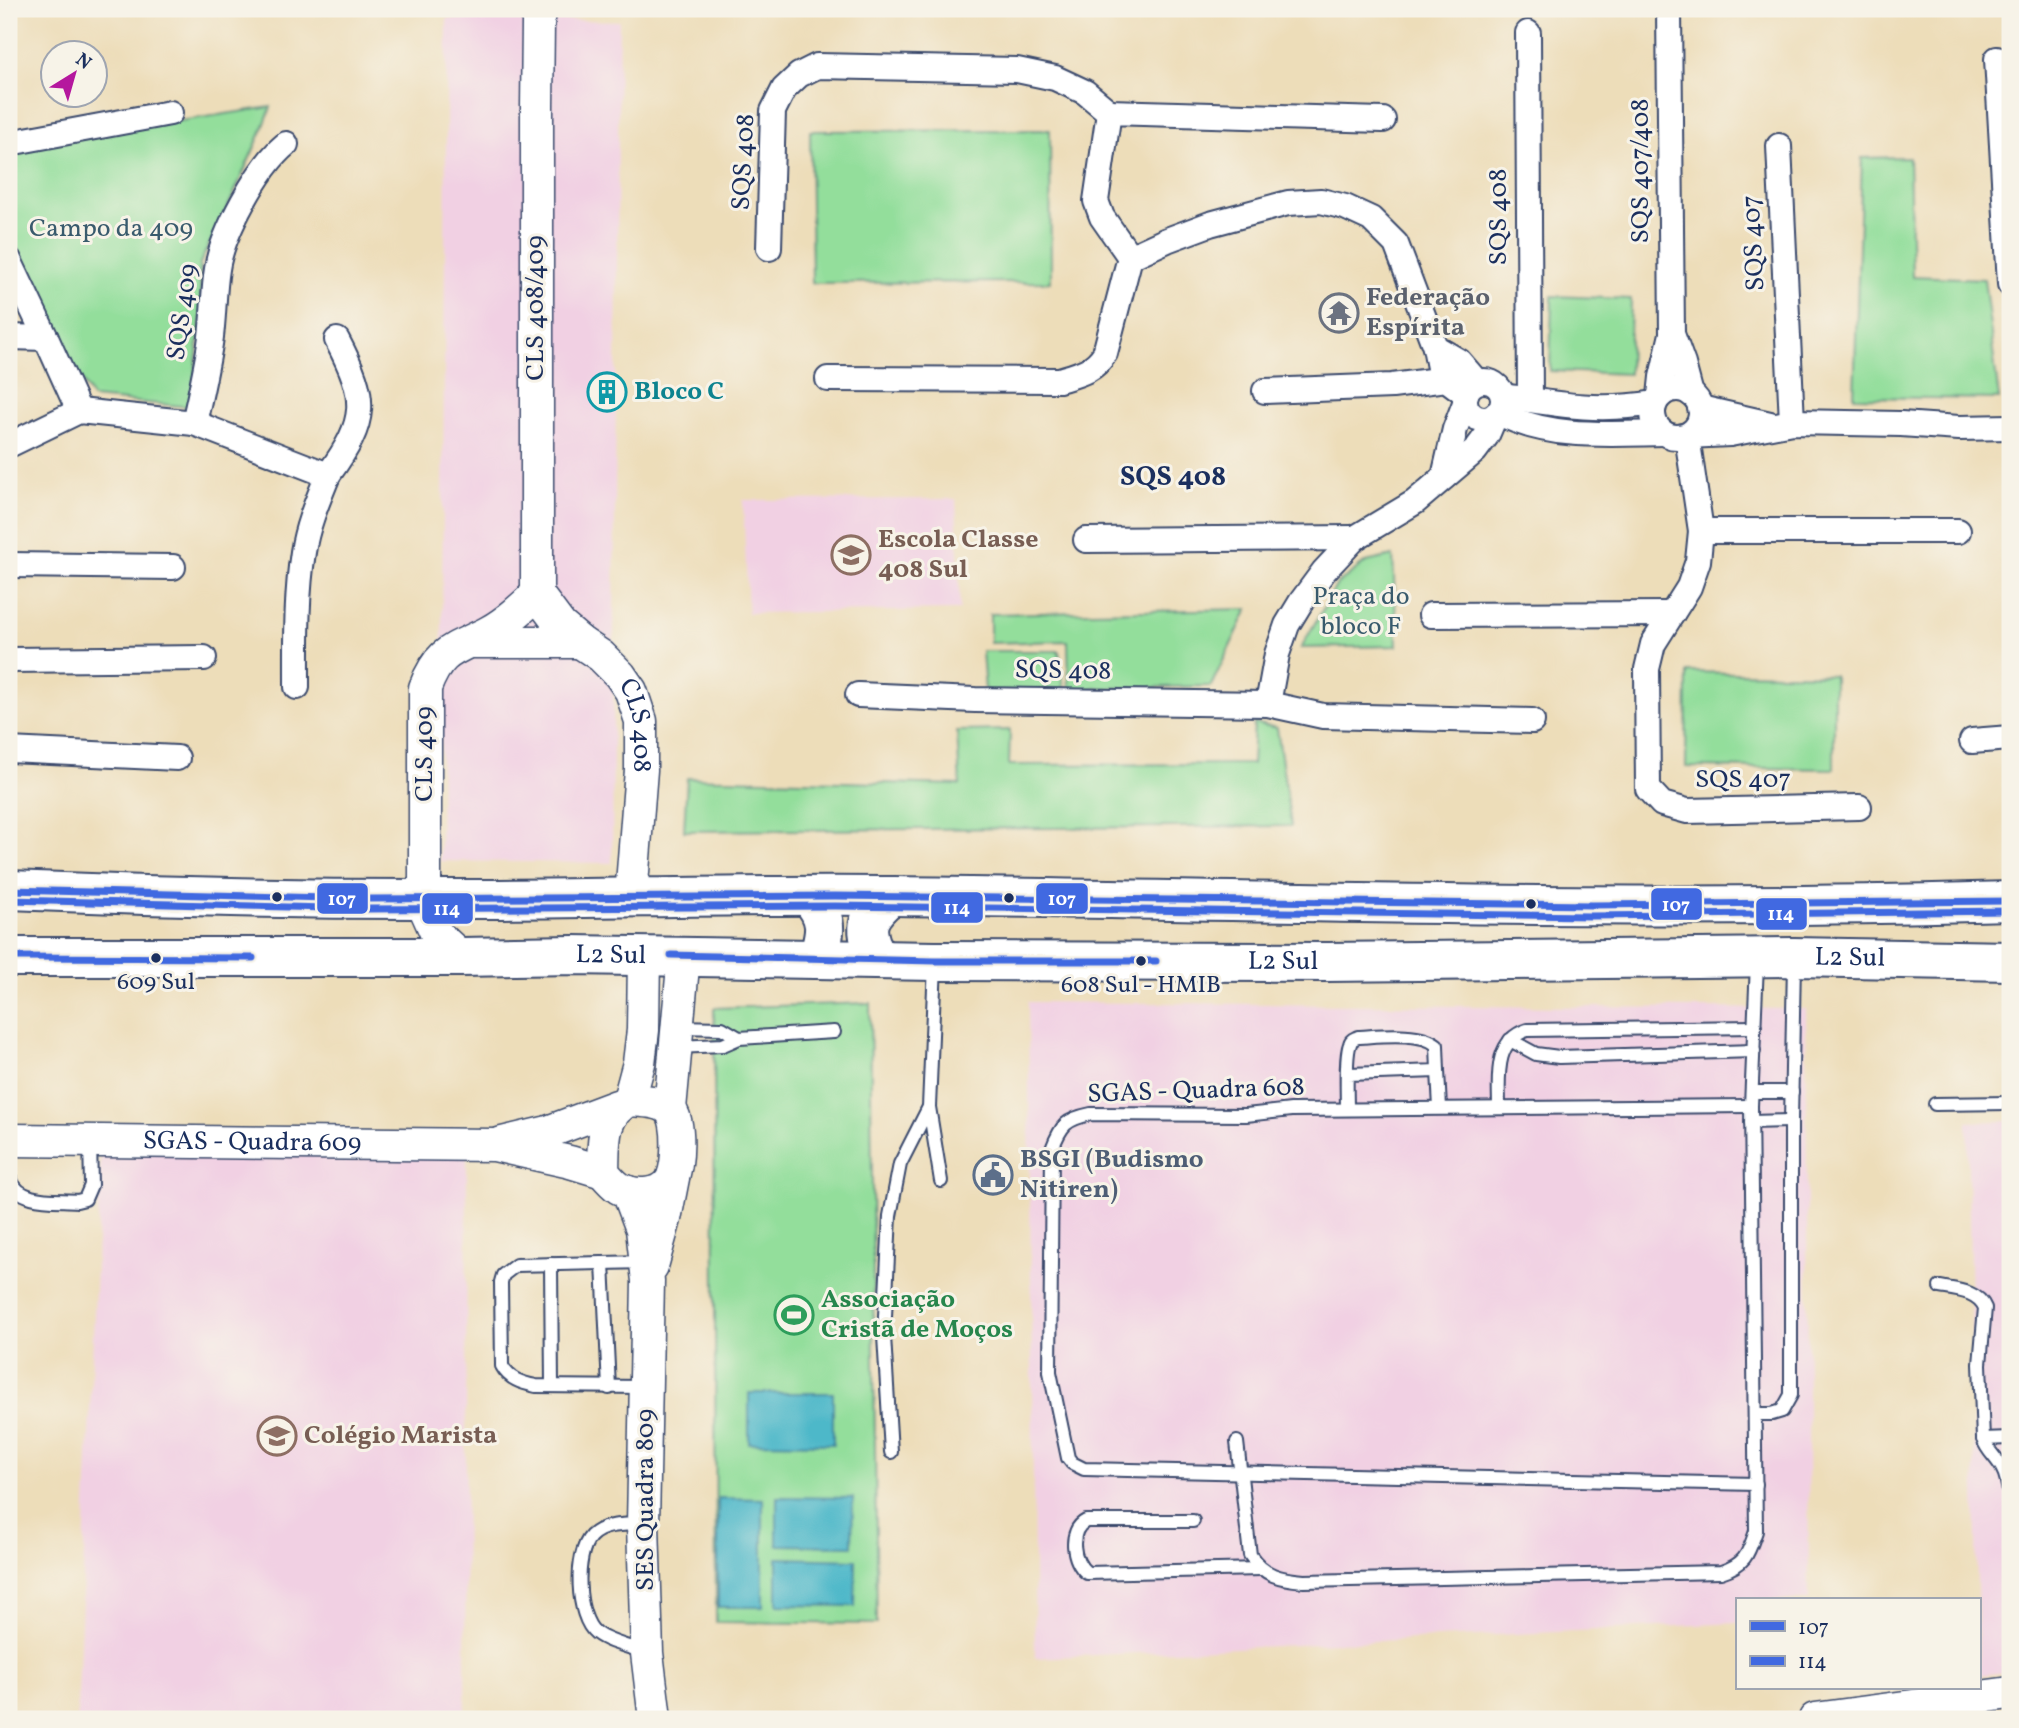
<svg xmlns="http://www.w3.org/2000/svg" width="2019" height="1728" viewBox="0 0 2019 1728" font-family="Vollkorn,serif">
	<rect width="100%" height="100%" fill="#f7f3e8"/>
	<filter id="ink" filterUnits="userSpaceOnUse"><feTurbulence type="fractalNoise" baseFrequency=".0143" numOctaves="2"/><feDisplacementMap in="SourceGraphic" scale="14" xChannelSelector="R" yChannelSelector="G"/><feConvolveMatrix kernelMatrix="1 2 1 2 8 2 1 2 1" color-interpolation-filters="sRGB"/></filter>
	<filter id="wash" filterUnits="userSpaceOnUse"><feTurbulence type="fractalNoise" baseFrequency=".00686" numOctaves="4" result="noise"/><feDisplacementMap in="SourceGraphic" scale="28" xChannelSelector="R" yChannelSelector="G"/><feGaussianBlur stdDeviation="1.57" result="paint"/><feColorMatrix in="noise" values="0 0 0 0 0 0 0 0 0 0 0 0 0 0 0 0 0 1.4 0 .05"/><feComposite in="paint" operator="in"/></filter>
	<g filter="url(#wash)">
		<rect width="100%" height="100%" fill="#edddb9"/>
		<g fill="#f1d0e3">
			<polygon points="447,18 619,21 612,863 440,861"/>
			<polygon points="956,499 960,610 748,613 743,500"/>
			<polygon points="1028,1002 1806,1009 1809,1600 1737,1600 1737,1623 1035,1658"/>
			<polygon points="2010,1121 2010,1672 1979,1675 1967,1122"/>
			<polygon points="101,1147 467,1154 465,1719 77,1719"/>
		</g>
		<g fill="#93de9b" stroke="#57867c" stroke-width="2">
			<polygon points="271,107 264,126 232,198 200,263 201,319 191,407 92,398 48,320 10,233 9,147"/>
			<polygon points="1050,130 1051,282 812,283 810,131"/>
			<polygon points="1909,157 1912,276 1984,279 1999,399 1854,397 1862,158"/>
			<polygon points="1552,296 1631,299 1629,374 1550,371"/>
			<polygon points="1393,556 1397,646 1301,648 1337,584 1366,562"/>
			<polygon points="1248,609 1211,686 1069,689 1068,641 990,643 990,614"/>
			<polygon points="982,651 1059,651 1064,690 985,691"/>
			<polygon points="1687,672 1834,675 1834,769 1686,767"/>
			<polygon points="1254,723 1277,728 1291,826 684,831 687,778 960,785 957,731 1010,730 1009,765 1252,764"/>
			<polygon points="870,1003 877,1624 716,1622 714,1008"/>
		</g>
		<g fill="#4db8c9" stroke="#347494" stroke-width="2">
			<polygon points="749,1393 833,1393 833,1444 749,1443"/>
			<polygon points="777,1497 853,1498 852,1546 777,1545"/>
			<polygon points="718,1498 763,1499 763,1607 718,1607"/>
			<polygon points="777,1558 856,1560 855,1606 777,1605"/>
		</g>
	</g>
	<g filter="url(#ink)">
		<g fill="none" stroke-linecap="round" stroke-linejoin="round">
			<g stroke="#3a496c" stroke-width="16">
				<g id="service">
					<polyline points="679,1027 722,1028 739,1038"/>
					<polyline points="1510,1040 1536,1054 1559,1057 1754,1051"/>
					<polyline points="676,1047 723,1045 739,1038 834,1032"/>
					<polyline points="1438,1071 1440,1108"/>
					<polyline points="1752,1092 1792,1092"/>
					<polyline points="1935,1104 2010,1103"/>
					<path d="M1751 1106 1291 1110 1246 1115 1091 1114C1066 1119 1061 1125 1052 1149L1050 1372 1068 1458 1072 1463 1084 1469 1756 1484"/>
					<polyline points="929,1107 941,1181"/>
					<path d="M1499 1108C1499 1080 1493 1041 1527 1030L1755 1027"/>
					<path d="M1347 1109C1347 1094 1345 1056 1350 1044 1351 1039 1354 1039 1358 1037 1379 1036 1421 1031 1437 1045L1438 1071 1348 1074"/>
					<polyline points="1751,1122 1791,1121"/>
					<path d="M10 1141C10 1153 7 1169 11 1180 19 1204 57 1199 77 1201L85 1199 91 1185 90 1141"/>
					<polyline points="603,1263 609,1388"/>
					<polyline points="551,1264 552,1386"/>
					<path d="M1940 1287C1957 1290 1978 1291 1985 1308L1980 1364 1983 1439C1987 1451 1996 1457 2002 1468 2008 1478 2009 1491 2010 1502"/>
					<path d="M645 1387 536 1386C521 1383 509 1379 502 1366L501 1282 503 1275 516 1265 645 1262"/>
					<polyline points="1755,1414 1772,1414 1782,1411 1791,1395 1791,1121 1794,962"/>
					<polyline points="1983,1439 2010,1438"/>
					<path d="M1237 1442 1250 1555C1264 1576 1280 1579 1304 1581L1721 1572C1746 1564 1748 1554 1756 1531L1751 1106 1757 963"/>
					<polyline points="891,1452 884,1336 890,1216 900,1164 929,1107 935,964"/>
					<path d="M1193 1521H1086C1068 1530 1072 1562 1087 1573L1261 1569"/>
					<path d="M643 1524C626 1525 604 1523 591 1536 574 1554 576 1617 596 1633 609 1643 631 1647 647 1653"/>
				</g>
			</g>
			<g stroke="#3a496c" stroke-width="28">
				<g id="minor">
					<polyline points="1528,33 1530,400"/>
					<polyline points="1997,59 2010,284"/>
					<polyline points="9,143 170,113"/>
					<polyline points="1779,146 1792,422"/>
					<polyline points="769,248 773,111 784,89 799,75 817,66 1017,70 1055,78 1085,92 1109,112"/>
					<polyline points="1130,257 1102,217 1096,201 1109,112 1383,120"/>
					<polyline points="9,260 46,338 9,337"/>
					<polyline points="1672,334 1683,364 1691,394"/>
					<polyline points="46,338 79,411"/>
					<polyline points="1435,347 1459,361 1477,382"/>
					<path d="M828 379 1059 380C1079 374 1094 371 1105 353L1130 257 1167 240 1210 224 1288 203 1321 201 1345 207 1371 219 1396 244 1435 347 1439 368 1446 379 1466 394"/>
					<circle cx="1484" cy="400" r="19"/>
					<circle cx="1677" cy="413" r="24"/>
					<polyline points="1265,391 1392,386 1446,379"/>
					<path d="M1504 396C1561 405 1597 412 1655 403"/>
					<polyline points="1660,396 1662,377 1672,334 1669,9"/>
					<polyline points="1700,408 1770,424"/>
					<path d="M1499 413C1548 439 1608 434 1662 433"/>
					<path d="M194 423 328 475C368 420 368 399 337 340"/>
					<path d="M9 445 79 411 194 423C200 396 206 370 210 344 214 319 213 294 217 269 222 234 258 167 286 144"/>
					<polyline points="1444,477 1455,429 1465,403"/>
					<polyline points="1701,531 1698,561 1689,587 1653,644 1647,669 1648,789 1662,804 1687,811 1859,807"/>
					<polyline points="1958,531 1701,531 1687,436 1730,434 1792,422 1901,424 1959,428 2010,427"/>
					<polyline points="1086,540 1355,538"/>
					<polyline points="9,565 173,567"/>
					<polyline points="1431,615 1672,614"/>
					<polyline points="9,660 204,658"/>
					<path d="M297 687C297 642 296 597 303 552 307 525 318 500 328 475"/>
					<polyline points="858,695 975,700 1268,704 1277,654 1287,625 1301,602 1324,571 1355,538 1415,502 1475,451 1487,435 1496,414"/>
					<polyline points="1268,704 1323,716 1532,721"/>
					<polyline points="1972,741 2010,738"/>
					<polyline points="9,750 177,758"/>
				</g>
			</g>
			<g stroke="#3a496c" stroke-width="35">
				<g id="tertiary">
					<polyline points="537,594 537,107 538,23 541,9"/>
					<path id="s1" d="M537 594 561 626 580 642 601 656 620 675 631 691 641 721V770L631 897"/>
					<polyline points="473,642 580,642"/>
					<path d="M461 957 437 935 425 908V688C440 648 455 650 489 632 507 622 522 608 537 594"/>
					<path d="M629 1100C641 1101 661 1100 670 1110 681 1122 678 1165 672 1179 663 1197 633 1197 619 1188 613 1184 608 1178 603 1172 604 1144 600 1115 629 1100Z"/>
					<polyline points="629,1100 639,1063 643,1030 644,955"/>
					<polyline points="670,1109 684,955"/>
					<path id="s2" d="M9 1140 494 1145 570 1162 603 1172"/>
					<polyline points="502,1143 548,1132 617,1106"/>
					<polyline points="628,1192 642,1229 648,1281 643,1524 647,1653 655,1719"/>
					<polyline points="652,1266 665,1219 673,1178"/>
					<polyline points="1815,1719 2010,1693"/>
				</g>
			</g>
			<g stroke="#3a496c" stroke-width="42">
				<g id="primary">
					<path d="M9 890C146 896 283 899 421 899 579 900 736 894 894 896 1266 900 1638 912 2010 901"/>
					<path d="M809 896C829 919 826 931 818 959"/>
					<path id="s3" d="M9 957H461L573 955 935 961 1327 962 1794 957 2010 961"/>
					<path d="M877 960C864 928 863 920 890 896"/>
				</g>
			</g>
			<use href="#service" stroke="#fff" stroke-width="12"/>
			<use href="#minor" stroke="#fff" stroke-width="24"/>
			<use href="#tertiary" stroke="#fff" stroke-width="32"/>
			<use href="#primary" stroke="#fff" stroke-width="38"/>
			<g stroke="#f7f3e8" stroke-width="12">
				<g id="bus-1">
					<polyline points="9,890 369,899 835,896 1592,905 2010,901"/>
					<polyline points="671,955 935,961 1156,961"/>
					<polyline points="9,957 253,958"/>
				</g>
			</g>
			<g stroke="#f7f3e8" stroke-width="12">
				<polyline id="bus-2" points="9,900 369,909 835,906 1591,916 2010,911"/>
			</g>
			<use href="#bus-1" stroke="#4169e1" stroke-width="7"/>
			<use href="#bus-2" stroke="#4169e1" stroke-width="7"/>
		</g>
	</g>
	<defs>
		<g id="temple-ring" transform="scale(2.0125)"><circle r="9.5" fill="#f7f3e8" stroke="#6b7280" stroke-width="1.5"/><path d="M0-6L5-2H3V0L6.5 2.5H4V6H1.5V3h-3V6H-4V2.5H-6.5L-3 0V-2H-5Z" fill="#6b7280"/></g>
		<g id="building-ring" transform="scale(2.0125)"><circle r="9.5" fill="#f7f3e8" stroke="#0f9aa8" stroke-width="1.5"/><path d="M-4-6H4V6H1V3H-1V6H-4ZM-2.5-4.3h1.7v1.8h-1.7ZM.8-4.3h1.7v1.8H.8ZM-2.5-1h1.7V.8h-1.7ZM.8-1h1.7V.8H.8Z" fill="#0f9aa8"/></g>
		<g id="school-ring" transform="scale(2.0125)"><circle r="9.5" fill="#f7f3e8" stroke="#8d6e63" stroke-width="1.5"/><path d="M0-5L7-2L0 1L-7-2ZM-4 1L0 2.5L4 1V4Q0 6-4 4Z" fill="#8d6e63"/></g>
		<g id="civic-ring" transform="scale(2.0125)"><circle r="9.5" fill="#f7f3e8" stroke="#5c6f8a" stroke-width="1.5"/><path d="M-.6-6.5H3V-4.5H.6V-3L4-1V1h2V6H-6V1h2V-1L-.6-3ZM-1.2 2.5V6h2.4V2.5Z" fill="#5c6f8a"/></g>
		<g id="stadium-ring" transform="scale(2.0125)"><circle r="9.5" fill="#f7f3e8" stroke="#2e9e5b" stroke-width="1.5"/><path d="M0-5a6.5 5 0 1 0 0 10a6.5 5 0 1 0 0-10ZM-3.5-1.8h7v3.6h-7Z" fill="#2e9e5b"/></g>
		<g id="university-ring" transform="scale(2.0125)"><circle r="9.5" fill="#f7f3e8" stroke="#8d6e63" stroke-width="1.5"/><path d="M0-5L7-2L0 1L-7-2ZM-4 1L0 2.5L4 1V4Q0 6-4 4Z" fill="#8d6e63"/></g>
	</defs>
	<g fill-rule="evenodd">
		<use href="#temple-ring" x="1339" y="313"/>
		<use href="#building-ring" x="607" y="392"/>
		<use href="#school-ring" x="851" y="555"/>
		<use href="#civic-ring" x="993" y="1175"/>
		<use href="#stadium-ring" x="794" y="1315"/>
		<use href="#university-ring" x="277" y="1436"/>
	</g>
	<g fill="#1b2f5e" stroke="#f7f3e8" stroke-width="2.5">
		<circle cx="277" cy="897" r="6"/>
		<circle cx="1009" cy="898" r="6"/>
		<circle cx="1531" cy="904" r="6"/>
		<circle cx="156" cy="958" r="6"/>
		<circle cx="1141" cy="961" r="6"/>
	</g>
	<g text-anchor="middle" dominant-baseline="central" stroke-width="6" stroke-linejoin="round" paint-order="stroke">
		<g font-size="24" fill="#1b2f5e" stroke="#f7f3e8">
			<text x="156" y="983">609 Sul</text>
			<text x="1141" y="986">608 Sul - HMIB</text>
		</g>
		<g font-size="26" fill="#1b2f5e" stroke="#f7f3e8">
			<text transform="translate(744 162) rotate(-87)">SQS 408</text>
			<text transform="translate(1641 171) rotate(-90)">SQS 407/408</text>
			<text transform="translate(1499 217) rotate(-90)">SQS 408</text>
			<text transform="translate(1754 243) rotate(-93)">SQS 407</text>
			<text transform="translate(536 308) rotate(-90)">CLS 408/409</text>
			<text transform="translate(183 312) rotate(-82)">SQS 409</text>
			<text transform="translate(1063 671) rotate(1)">SQS 408</text>
			<text stroke="none"><textPath href="#s1" startOffset="172">CLS 408</textPath></text>
			<text transform="translate(425 754) rotate(-90)">CLS 409</text>
			<text x="1743" y="780">SQS 407</text>
			<text stroke="none"><textPath href="#s3" startOffset="602">L2 Sul</textPath></text>
			<text stroke="none"><textPath href="#s3" startOffset="1841">L2 Sul</textPath></text>
			<text stroke="none"><textPath href="#s3" startOffset="1274">L2 Sul</textPath></text>
			<text transform="translate(1196 1091) rotate(-2)">SGAS - Quadra 608</text>
			<text stroke="none"><textPath href="#s2" startOffset="243">SGAS - Quadra 609</textPath></text>
			<text transform="translate(646 1500) rotate(-90)">SES Quadra 809</text>
		</g>
		<g font-size="26" fill="#395b6d" stroke="#f7f3e8">
			<text x="111" y="229">Campo da 409</text>
			<text x="1361" y="597">Praça do<tspan x="1361" dy="30">bloco F</tspan></text>
		</g>
		<g font-size="26" font-weight="bold" fill="#5b616d" stroke="#f7f3e8" text-anchor="start">
			<text x="1366" y="298">Federação<tspan x="1366" dy="30">Espírita</tspan></text>
		</g>
		<g font-size="26" font-weight="bold" fill="#0d838f" stroke="#f7f3e8" text-anchor="start">
			<text x="634" y="392">Bloco C</text>
		</g>
		<g font-size="26" font-weight="bold" fill="#785e54" stroke="#f7f3e8" text-anchor="start">
			<text x="878" y="540">Escola Classe<tspan x="878" dy="30">408 Sul</tspan></text>
			<text x="304" y="1436">Colégio Marista</text>
		</g>
		<g font-size="26" font-weight="bold" fill="#4e5e75" stroke="#f7f3e8" text-anchor="start">
			<text x="1020" y="1160">BSGI (Budismo<tspan x="1020" dy="30">Nitiren)</tspan></text>
		</g>
		<g font-size="26" font-weight="bold" fill="#27864d" stroke="#f7f3e8" text-anchor="start">
			<text x="821" y="1300">Associação<tspan x="821" dy="30">Cristã de Moços</tspan></text>
		</g>
		<g font-size="28" font-weight="bold" fill="#1b2f5e" stroke="#f7f3e8">
			<text x="1173" y="477">SQS 408</text>
		</g>
	</g>
	<g stroke="#f7f3e8" stroke-width="2.5">
		<rect x="316" y="882" width="53" height="33" rx="7" fill="#4169e1"/>
		<rect x="1035" y="882" width="54" height="33" rx="7" fill="#4169e1"/>
		<rect x="1650" y="887" width="53" height="34" rx="7" fill="#4169e1"/>
		<rect x="930" y="891" width="54" height="33" rx="7" fill="#4169e1"/>
		<rect x="421" y="892" width="53" height="33" rx="7" fill="#4169e1"/>
		<rect x="1755" y="897" width="53" height="34" rx="7" fill="#4169e1"/>
	</g>
	<g font-size="19" text-anchor="middle" font-weight="bold" fill="#fff">
		<text x="342" y="905">107</text>
		<text x="1062" y="905">107</text>
		<text x="1676" y="911">107</text>
		<text x="957" y="914">114</text>
		<text x="447" y="915">114</text>
		<text x="1781" y="920">114</text>
	</g>
	<rect width="2019" height="1728" fill="none" stroke="#f7f3e8" stroke-width="35"/>
	<rect x="1736" y="1598" width="245" height="91" fill="#f7f3e8" stroke="#9fa5b1" stroke-width="2"/>
	<rect x="1750" y="1621" width="35" height="10" fill="#4169e1" stroke="#9fa5b1" stroke-width="2"/>
	<text x="1798" y="1634" font-size="21" fill="#1b2f5e">107</text>
	<rect x="1750" y="1656" width="35" height="10" fill="#4169e1" stroke="#9fa5b1" stroke-width="2"/>
	<text x="1798" y="1668" font-size="21" fill="#1b2f5e">114</text>
	<g transform="translate(74 74) rotate(37)"><circle r="33" fill="#f7f3e8" stroke="#9fa5b1" stroke-width="2"/>
	<path d="M0-5L12 26L0 18L-12 26Z" fill="#b5179e"/>
	<text y="-10" font-size="19" font-weight="bold" text-anchor="middle" fill="#1b2f5e">N</text>
	</g>
</svg>
